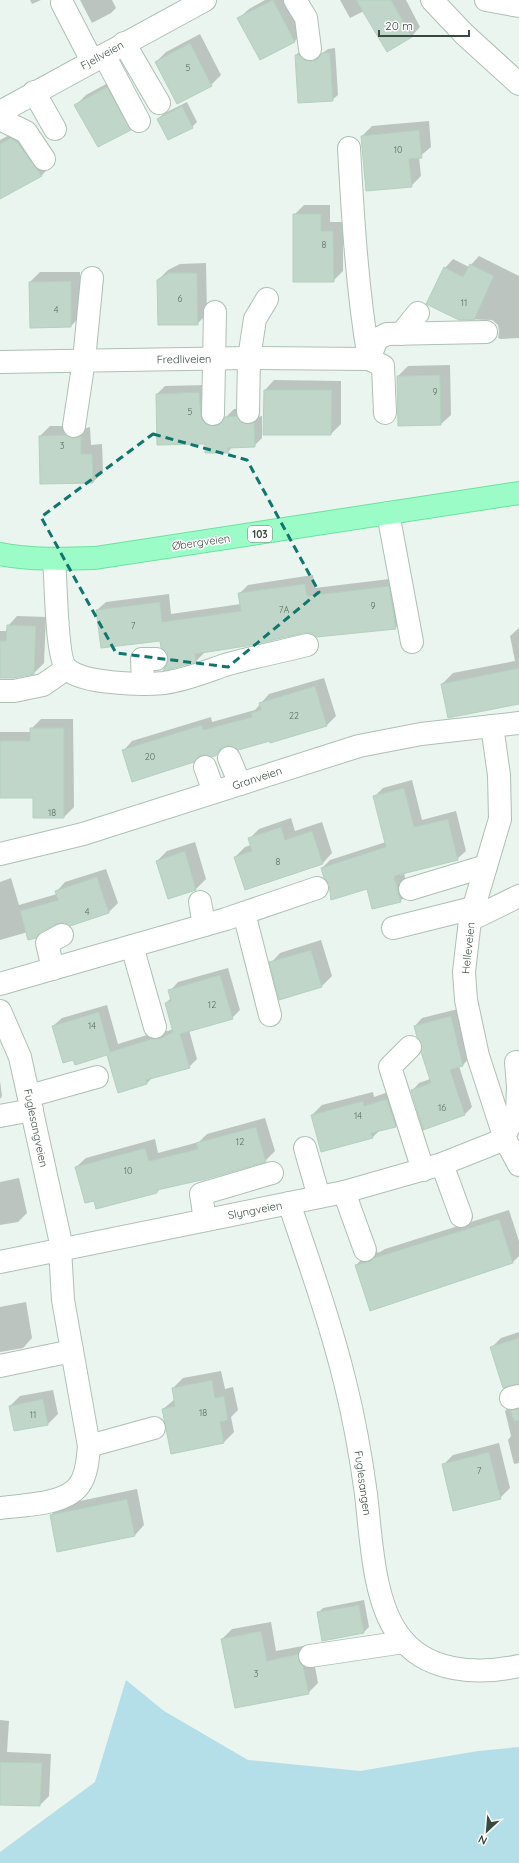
<svg xmlns="http://www.w3.org/2000/svg" width="519" height="1863" viewBox="0 0 519 1863" font-family="Quicksand,sans-serif">
	<rect width="100%" height="100%" fill="#eaf5ef"/>
	<polygon fill="#b4dee8" points="126,1680 164,1711 248,1760 360,1771 478,1751 519,1747 519,1863 0,1863 0,1852 95,1782"/>
	<g fill="#0003">
		<polygon points="30,0 41,0 32,4"/>
		<polygon points="80,0 112,0 116,8 111,13 92,23"/>
		<polygon points="265,0 288,0 305,31 295,41 260,59 239,18 249,9"/>
		<polygon points="340,0 406,0 420,27 412,36 387,50 364,11 350,18"/>
		<polygon points="200,34 221,75 211,85 178,102 156,62 166,52"/>
		<polygon points="335,48 338,95 332,100 296,55 301,50 317,57 328,49"/>
		<polygon points="117,78 140,119 130,129 76,105 86,95"/>
		<polygon points="187,102 197,122 192,127 158,119 163,114"/>
		<polygon points="429,121 431,147 419,157 421,176 411,186 362,136 372,126"/>
		<polygon points="21,129 51,166 42,175 4,196 0,189 0,140"/>
		<polygon points="304,205 330,205 330,222 343,222 343,271 333,281 294,215"/>
		<polygon points="479,256 519,276 519,338 501,339 498,338 499,332 498,325 492,320 460,319 445,268 453,259 469,267"/>
		<polygon points="206,263 207,314 197,324 158,280 168,270 180,264"/>
		<polygon points="40,272 80,272 81,316 71,326 31,327 30,282"/>
		<polygon points="450,365 451,415 441,424 398,376 408,366"/>
		<polygon points="274,380 341,381 341,424 331,434 264,434 265,390"/>
		<polygon points="206,385 221,419 225,418 234,409 245,409 257,417 262,416 262,438 254,446 233,446 228,452 206,443 157,394 165,386"/>
		<polygon points="50,426 76,426 83,429 90,427 91,445 102,444 103,472 93,482 40,436"/>
		<polygon points="313,575 315,588 398,578 404,619 395,628 304,632 205,652 196,661 170,659 161,640 97,610 106,602 169,594 171,614 241,604 239,594 248,585"/>
		<polygon points="17,616 46,617 44,663 34,673 0,677 0,631 7,631 8,626"/>
		<polygon points="519,628 519,696 442,684 453,673 515,661 510,636"/>
		<polygon points="324,678 336,716 327,725 271,742 270,740 226,745 216,754 124,750 132,741 211,717 212,722 255,710 269,694"/>
		<polygon points="41,719 73,719 74,807 64,817 34,817 34,797 0,797 0,732 31,732 31,729"/>
		<polygon points="412,780 422,820 456,811 466,851 457,859 404,873 409,893 400,901 368,888 330,884 322,868 330,860 386,842 375,796 383,788"/>
		<polygon points="291,818 295,831 322,822 332,853 323,863 235,857 245,847 251,845 249,839 259,829"/>
		<polygon points="195,842 206,879 196,889 157,861 167,851"/>
		<polygon points="106,869 118,903 109,912 63,922 0,940 0,882 11,878 19,905 57,894 56,892 65,882"/>
		<polygon points="321,940 332,976 322,986 280,999 271,963 280,953"/>
		<polygon points="228,968 240,1010 232,1018 189,1030 197,1059 189,1067 153,1077 147,1083 107,1054 53,1026 62,1018 107,1005 118,1044 160,1031 168,1031 173,1029 166,1003 172,997 170,991 178,982"/>
		<polygon points="458,1009 470,1057 463,1065 459,1066 472,1107 465,1114 424,1128 412,1091 419,1083 430,1079 423,1043 415,1026 422,1018"/>
		<polygon points="0,1081 2,1096 0,1099"/>
		<polygon points="397,1089 405,1116 395,1126 380,1130 372,1138 312,1115 322,1105 373,1092 374,1097"/>
		<polygon points="265,1118 275,1151 265,1161 161,1188 157,1192 94,1200 76,1167 86,1158 155,1139 158,1153 199,1142 207,1134"/>
		<polygon points="19,1178 27,1213 18,1222 0,1225 0,1182"/>
		<polygon points="509,1210 519,1241 519,1256 513,1262 370,1310 356,1265 366,1255 380,1252 385,1249"/>
		<polygon points="26,1302 32,1338 23,1348 0,1352 0,1307"/>
		<polygon points="519,1332 519,1383 491,1348 501,1338"/>
		<polygon points="221,1371 225,1389 233,1387 238,1410 231,1417 234,1432 224,1442 171,1452 163,1409 175,1399 173,1388 183,1378"/>
		<polygon points="53,1390 58,1414 48,1424 10,1406 20,1396"/>
		<polygon points="519,1404 519,1463 514,1464 508,1440 511,1436 505,1411 510,1406"/>
		<polygon points="499,1443 510,1488 500,1498 443,1465 453,1455"/>
		<polygon points="137,1489 144,1525 135,1535 51,1515 61,1505"/>
		<polygon points="364,1600 369,1627 364,1632 318,1613 323,1608"/>
		<polygon points="271,1622 276,1651 308,1645 310,1654 313,1656 318,1683 308,1693 222,1639 232,1629"/>
		<polygon points="0,1720 9,1721 7,1752 51,1754 49,1796 40,1805 0,1804"/>
	</g>
	<g fill="#c0d6c8" stroke="#b3d1be">
		<polygon points="273,0 295,42 260,60 237,18"/>
		<polygon points="356,0 391,0 412,37 387,52"/>
		<polygon points="190,43 212,86 177,104 155,62"/>
		<polygon points="322,53 330,53 333,101 298,103 295,55 299,55 305,60 311,61 318,59"/>
		<polygon points="107,87 131,130 98,147 74,105"/>
		<polygon points="182,106 193,128 168,140 157,119"/>
		<polygon points="419,130 422,158 409,159 412,187 366,191 361,136"/>
		<polygon points="11,138 17,142 42,176 0,199 0,144"/>
		<polygon points="293,214 321,214 321,231 333,231 334,282 293,282"/>
		<polygon points="470,264 494,276 474,320 459,320 426,304 444,267 463,277"/>
		<polygon points="169,273 197,273 198,325 158,325 157,280"/>
		<polygon points="71,281 71,327 30,328 29,282"/>
		<polygon points="440,375 441,425 398,426 397,376"/>
		<polygon points="264,390 332,390 331,435 263,435"/>
		<polygon points="199,392 201,414 202,420 206,424 212,426 219,425 225,417 237,416 242,423 248,424 254,423 255,447 228,448 228,453 205,453 205,444 157,445 156,394"/>
		<polygon points="66,435 73,438 81,436 81,454 92,454 93,483 40,484 39,436"/>
		<polygon points="305,584 307,596 389,586 396,629 316,637 311,633 304,633 246,646 195,654 196,662 163,671 168,659 167,652 161,648 160,641 101,648 96,610 160,602 162,622 241,611 238,593"/>
		<polygon points="7,625 36,626 34,674 13,678 0,678 0,641 6,641"/>
		<polygon points="519,668 519,704 448,718 441,684"/>
		<polygon points="315,686 327,726 270,743 270,741 238,750 231,746 225,746 219,750 217,755 212,757 201,755 194,762 132,782 122,750 202,725 203,730 252,717 251,713 261,710 259,703"/>
		<polygon points="30,728 64,728 64,818 33,818 33,798 0,798 0,741 30,741"/>
		<polygon points="404,788 414,827 448,819 458,860 394,876 401,902 372,909 367,889 331,900 329,884 324,878 321,868 386,847 373,796"/>
		<polygon points="281,827 285,840 312,831 323,864 245,890 234,857 252,851 248,838"/>
		<polygon points="185,851 196,890 168,899 156,861"/>
		<polygon points="97,877 109,913 70,926 63,923 56,924 41,932 36,938 28,940 20,911 58,900 55,891"/>
		<polygon points="311,950 322,987 279,1000 269,962"/>
		<polygon points="220,975 233,1019 180,1034 190,1068 146,1080 147,1084 118,1093 107,1055 75,1065 73,1060 63,1063 52,1026 99,1012 110,1052 151,1039 159,1039 173,1032 165,1003 171,1001 168,990"/>
		<polygon points="451,1016 463,1066 450,1070 465,1115 423,1130 411,1090 431,1083 421,1052 422,1043 417,1037 414,1026"/>
		<polygon points="387,1099 396,1127 371,1133 373,1138 321,1152 311,1115 363,1101 364,1106"/>
		<polygon points="256,1127 266,1162 206,1179 157,1190 157,1193 96,1209 94,1201 85,1203 75,1167 145,1148 149,1161 198,1149 196,1143"/>
		<polygon points="499,1219 513,1263 370,1311 355,1265 369,1262 374,1258"/>
		<polygon points="519,1338 519,1384 503,1388 490,1347"/>
		<polygon points="212,1380 215,1398 224,1396 228,1420 220,1422 224,1443 171,1454 162,1409 175,1406 172,1388"/>
		<polygon points="43,1399 48,1425 14,1431 9,1406"/>
		<polygon points="519,1409 519,1420 514,1421 510,1410"/>
		<polygon points="489,1452 501,1499 453,1511 442,1464"/>
		<polygon points="127,1499 135,1536 57,1552 50,1515"/>
		<polygon points="359,1605 364,1633 322,1641 317,1612"/>
		<polygon points="261,1631 267,1661 298,1654 300,1663 303,1666 309,1694 235,1708 221,1639"/>
		<polygon points="0,1762 42,1763 40,1806 0,1805"/>
	</g>
	<g fill="none" stroke-linecap="round" stroke-linejoin="round">
		<g stroke="#adc0b4" stroke-width="24">
			<g id="minor">
				<polyline points="295,0 306,18 310,49"/>
				<polyline points="432,0 464,34 519,84"/>
				<polyline points="486,0 519,6"/>
				<polyline points="62,3 92,61"/>
				<polyline points="124,43 159,103"/>
				<polyline points="104,55 139,121"/>
				<polyline points="34,92 55,129"/>
				<polyline points="0,112 205,0"/>
				<polyline points="0,119 26,132 44,159"/>
				<path d="M349 148C353 219 357 289 369 359"/>
				<polyline points="401,334 418,313"/>
				<polyline points="369,359 377,339 387,334 486,332"/>
				<polyline points="0,362 249,358 369,359 383,366 385,413"/>
				<polyline points="248,412 249,358 255,319 267,299"/>
				<polyline points="213,414 215,312"/>
				<polyline points="74,426 84,360 92,278"/>
				<polyline points="388,513 412,642"/>
				<path d="M54 559C56 578 56 659 67 669 83 684 142 685 164 683 186 680 205 672 225 665 252 657 280 652 307 645"/>
				<polyline points="143,683 142,659 156,659"/>
				<polyline points="0,691 14,691 43,685 66,669"/>
				<polyline points="492,726 499,775 500,819 470,920 464,972 466,1000 478,1056 505,1139 519,1165"/>
				<polyline points="229,758 240,784"/>
				<polyline points="205,767 214,792"/>
				<polyline points="0,854 83,834 359,746 421,734 519,723"/>
				<polyline points="410,889 486,866"/>
				<polyline points="200,902 204,925"/>
				<polyline points="244,913 270,1015"/>
				<polyline points="470,920 519,896"/>
				<polyline points="393,928 473,908"/>
				<polyline points="132,946 155,1027"/>
				<polyline points="53,969 47,943 62,935"/>
				<polyline points="0,984 226,919 317,888"/>
				<polyline points="0,1011 20,1057 62,1248"/>
				<polyline points="410,1047 390,1067 423,1170"/>
				<polyline points="29,1096 97,1077"/>
				<polyline points="0,1116 32,1110"/>
				<polyline points="504,1136 517,1113 518,1087 516,1062"/>
				<polyline points="305,1148 319,1197"/>
				<polyline points="442,1164 461,1216"/>
				<polyline points="344,1192 365,1250"/>
				<path d="M289 1203C309 1262 330 1321 345 1382 354 1418 361 1457 366 1494 371 1536 373 1600 398 1634 425 1673 477 1675 519 1666"/>
				<polyline points="205,1220 201,1194 272,1173"/>
				<polyline points="0,1262 344,1192 442,1164 505,1139"/>
				<polyline points="0,1366 72,1351"/>
				<polyline points="511,1398 519,1396"/>
				<polyline points="89,1446 154,1428"/>
				<path d="M0 1508C23 1505 67 1505 80 1484 87 1474 88 1458 89 1446L63 1300 60 1249"/>
				<polyline points="310,1656 404,1642"/>
			</g>
		</g>
		<g stroke="#6be2a0" stroke-width="24">
			<path id="major" d="M0 554C31 560 63 559 95 558L519 493"/>
		</g>
		<use href="#minor" stroke="#fff" stroke-width="22"/>
		<use href="#major" stroke="#9cfcc8" stroke-width="22"/>
	</g>
	<path fill="none" stroke="#0f766e" stroke-width="3" stroke-dasharray="8 5" stroke-linejoin="round" d="M153 434 247 460 319 592 228 667 116 653 41 517Z"/>
	<g text-anchor="middle" dominant-baseline="central" stroke-width="3" stroke-linejoin="round" paint-order="stroke">
		<g font-size="9" fill="#5a6c60">
			<text x="188" y="67">5</text>
			<text x="398" y="149">10</text>
			<text x="324" y="244">8</text>
			<text x="180" y="298">6</text>
			<text x="464" y="302">11</text>
			<text x="56" y="309">4</text>
			<text x="435" y="391">9</text>
			<text x="190" y="411">5</text>
			<text x="62" y="445">3</text>
			<text x="373" y="605">9</text>
			<text x="284" y="609">7A</text>
			<text x="133" y="625">7</text>
			<text x="294" y="715">22</text>
			<text x="150" y="756">20</text>
			<text x="52" y="812">18</text>
			<text x="278" y="861">8</text>
			<text x="87" y="911">4</text>
			<text x="212" y="1004">12</text>
			<text x="92" y="1025">14</text>
			<text x="442" y="1107">16</text>
			<text x="358" y="1115">14</text>
			<text x="240" y="1141">12</text>
			<text x="128" y="1170">10</text>
			<text x="203" y="1412">18</text>
			<text x="33" y="1414">11</text>
			<text x="479" y="1470">7</text>
			<text x="256" y="1673">3</text>
		</g>
		<rect fill="#fff" stroke="#748078" stroke-width="1" x="248" y="526" width="24" height="16" rx="3"/>
		<g font-size="10" font-weight="bold" fill="#38493e">
			<text x="260" y="534">103</text>
		</g>
		<g font-size="11" fill="#38493e" stroke="#fff">
			<text transform="translate(102 55) rotate(-29)">Fjellveien</text>
			<text transform="translate(184 359) rotate(-1)">Fredliveien</text>
			<text transform="translate(201 542) rotate(-8)">Øbergveien</text>
			<text transform="translate(257 778) rotate(-18)">Granveien</text>
			<text transform="translate(468 948) rotate(-84)">Helleveien</text>
			<text transform="translate(36 1128) rotate(78)">Fuglesangveien</text>
			<text transform="translate(255 1210) rotate(-11)">Slyngveien</text>
			<text transform="translate(363 1483) rotate(82)">Fuglesangen</text>
		</g>
	</g>
	<g transform="translate(487 1831) rotate(206)" stroke="#ffffff" stroke-width="3" paint-order="stroke">
	<path d="M0-3L7 15L0 10L-7 15Z" fill="#38493e"/>
	<text y="-6" font-size="11" font-weight="bold" text-anchor="middle" fill="#38493e">N</text>
	</g>
	<path d="M379 30v6h90v-6" fill="none" stroke="#38493e" stroke-width="2"/>
	<text x="385" y="30" font-size="12" fill="#38493e" stroke="#ffffff" stroke-width="3" paint-order="stroke">20 m</text>
</svg>
